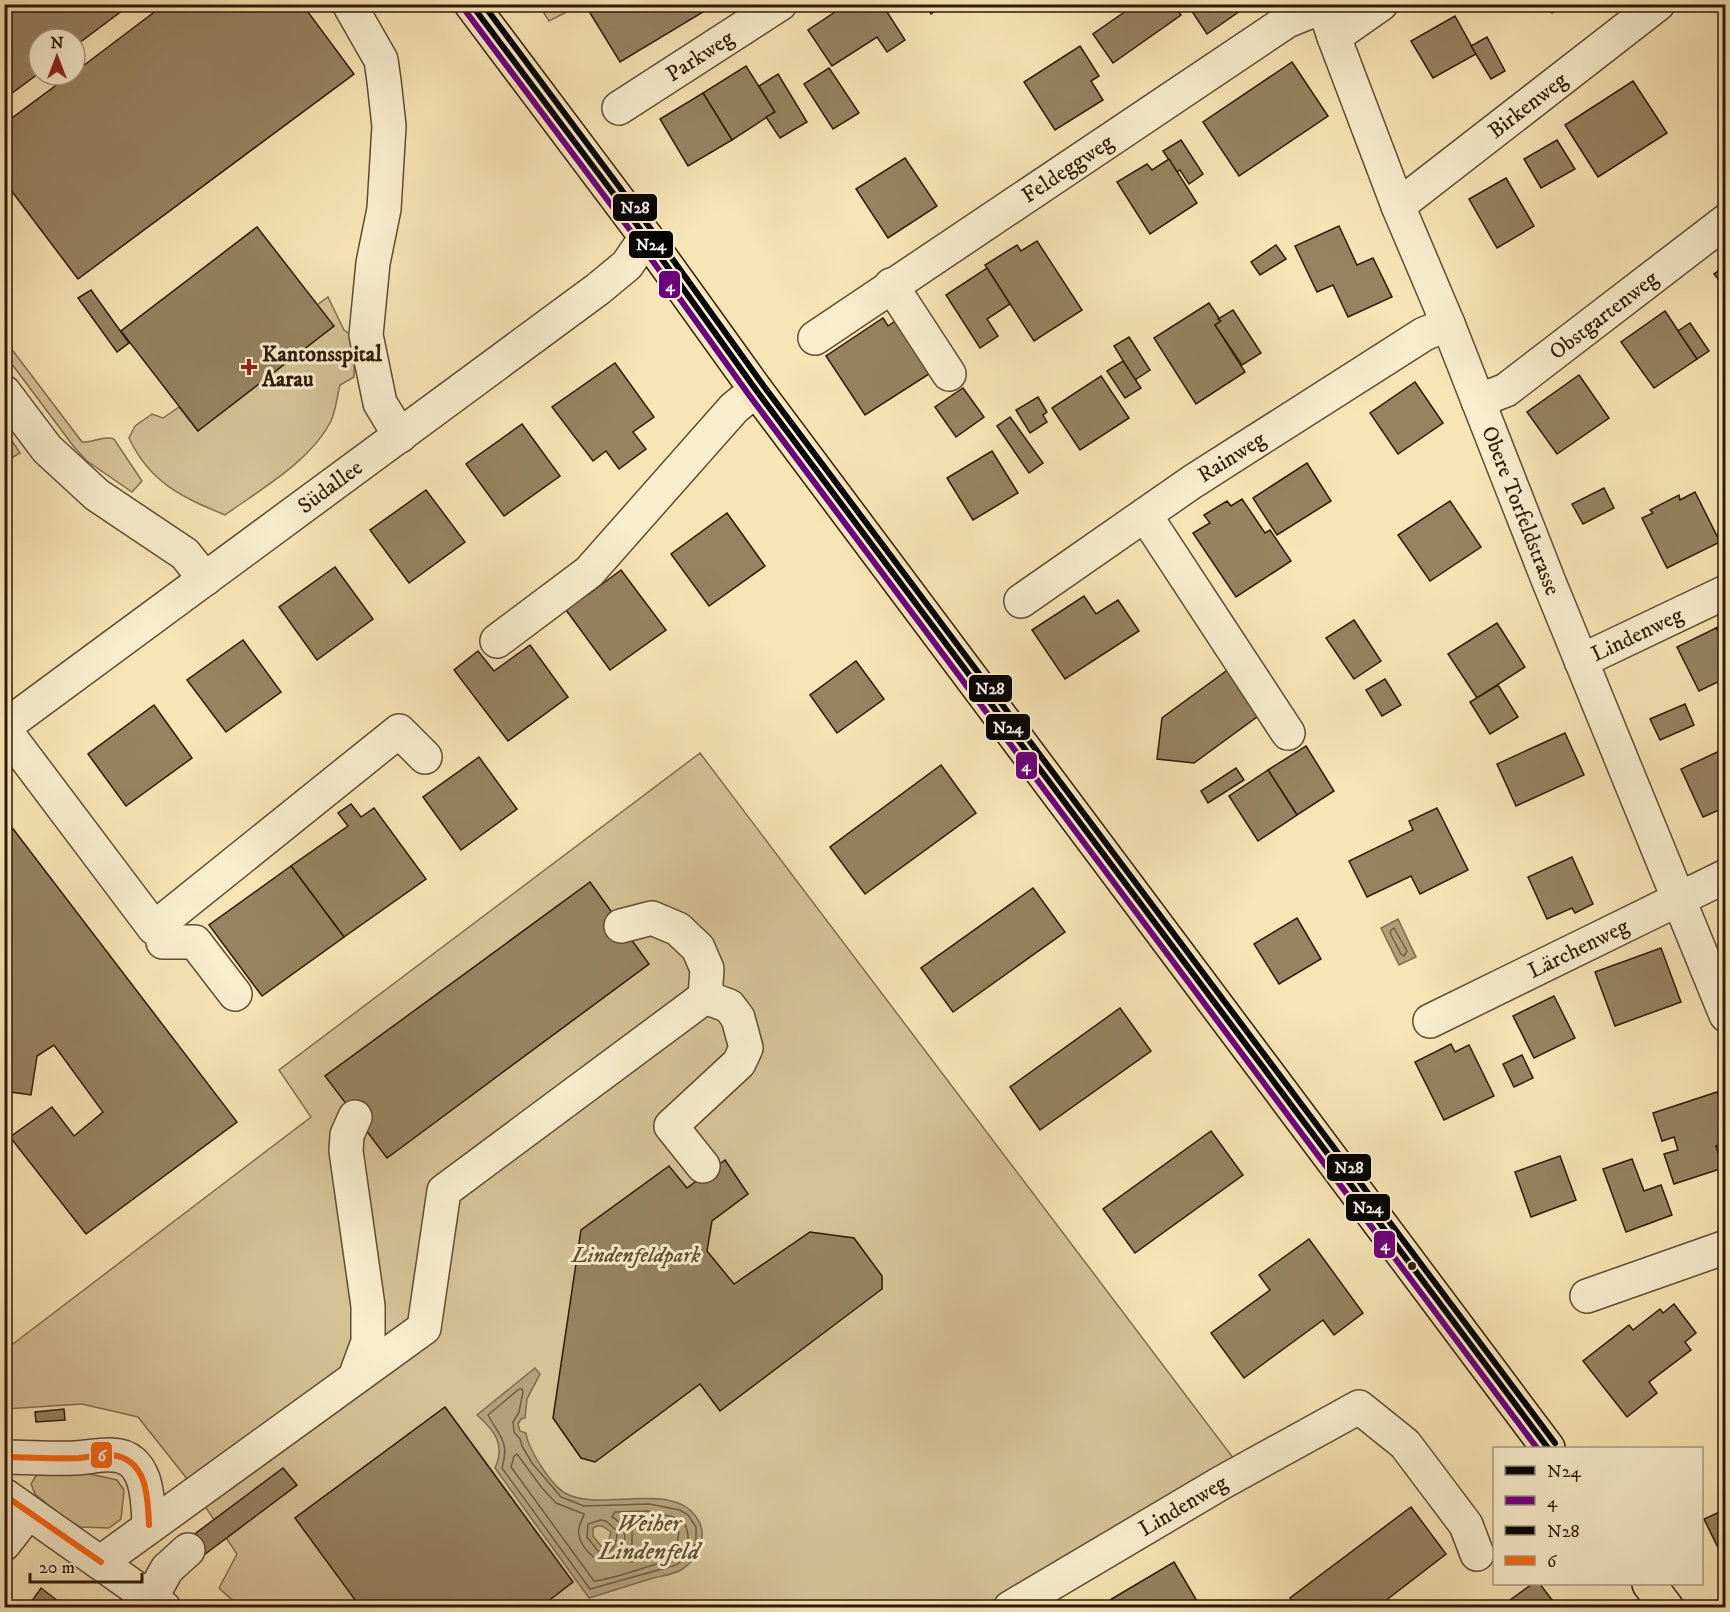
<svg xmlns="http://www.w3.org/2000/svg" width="1730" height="1612" viewBox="0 0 1730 1612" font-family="'IM FELL DW Pica',serif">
	<rect width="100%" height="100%" fill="#f8e5b5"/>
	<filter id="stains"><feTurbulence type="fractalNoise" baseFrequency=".00333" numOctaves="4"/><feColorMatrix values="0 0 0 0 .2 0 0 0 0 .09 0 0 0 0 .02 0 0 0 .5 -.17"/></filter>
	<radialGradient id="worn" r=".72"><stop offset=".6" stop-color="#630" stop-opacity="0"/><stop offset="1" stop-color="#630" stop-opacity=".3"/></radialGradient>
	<g fill="#d6c297" stroke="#826e4e" stroke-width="1.5">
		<polygon points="539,5 580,5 549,21"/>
		<path d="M328 297 344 330 355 338 354 377 340 385C337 396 336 410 331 421 311 461 261 489 225 515 182 497 150 483 129 438L135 426 152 414 163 418 179 407 198 431 317 305Z"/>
		<path d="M4 339 82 442C93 443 103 435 114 439L142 481 132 492 87 461 74 447 5 355Z"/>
		<polygon points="5,430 20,453 5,462 4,462"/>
		<polygon points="700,753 1243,1471 1010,1607 241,1608 219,1588 237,1554 184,1475 138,1417 82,1404 5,1409 5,1350 311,1117 279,1070"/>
		<polygon points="85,1473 117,1480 124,1490 121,1519 109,1528 80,1527 63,1517 35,1494 31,1484 37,1474"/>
	</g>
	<g fill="#b3a07a" stroke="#7e6a4c" stroke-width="1.5" fill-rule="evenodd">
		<polygon points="1398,919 1416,957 1399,965 1381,928"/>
		<path d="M535 1368 540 1374 527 1399 525 1418 521 1419 518 1424 520 1431 526 1433C528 1449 551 1485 565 1493 600 1513 675 1479 698 1520 704 1529 703 1541 699 1550 695 1559 689 1565 681 1570 672 1575 660 1576 650 1579 630 1585 609 1592 589 1598L495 1468C506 1444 494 1430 477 1415ZM597 1526H602L611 1532 607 1547 601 1546 593 1536V1528Z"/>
	</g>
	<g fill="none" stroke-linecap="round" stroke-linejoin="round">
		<g stroke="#705c40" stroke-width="1.5">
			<polygon points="1394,928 1407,951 1404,956 1401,954 1390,933 1391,930"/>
			<path d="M519 1389H522L523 1392 519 1412 513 1422 514 1432 520 1439 522 1446 532 1463 561 1497 584 1506 649 1504 680 1510 688 1515 696 1527V1542L690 1555 676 1565 590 1589 502 1468C510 1441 499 1436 488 1415Z"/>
			<path d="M517 1454 542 1488 556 1503 584 1514C583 1519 580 1522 579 1528 577 1540 585 1550 595 1558L610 1560C621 1555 628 1540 623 1528 622 1523 617 1520 612 1517L615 1512 648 1511 682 1519C688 1528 691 1541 684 1551 676 1560 607 1580 594 1581L511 1467 514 1456Z"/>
			<path d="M601 1520 606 1521 617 1531C617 1539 616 1549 608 1552L598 1551 587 1537 588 1524Z"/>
			<polygon points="647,1520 676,1527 679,1532 677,1544 669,1550 629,1562 627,1558 632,1544 632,1523"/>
		</g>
	</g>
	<g fill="#978361" stroke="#2e1906" stroke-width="1.5">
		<polygon points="4,4 131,4 75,46 75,39 39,39 39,73 4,99"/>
		<polygon points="165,4 302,4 354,74 78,279 4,181 4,124 70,75 75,75 75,72"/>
		<polygon points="592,4 699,4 703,12 620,62 587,8"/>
		<polygon points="847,4 882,4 905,40 887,52 877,37 832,66 808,30"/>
		<polygon points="925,4 945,4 931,14"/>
		<polygon points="1136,4 1174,4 1181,15 1113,63 1093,34"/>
		<polygon points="1187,4 1250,4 1207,34"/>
		<polygon points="1545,4 1562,4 1552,13"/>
		<polygon points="1455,16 1476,54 1433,78 1411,41"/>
		<polygon points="1487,37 1505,71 1491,79 1471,46"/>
		<polygon points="1080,46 1099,76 1091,81 1103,100 1055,130 1024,82"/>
		<polygon points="1292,62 1328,116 1239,176 1203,122"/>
		<polygon points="746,66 775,112 732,140 703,93"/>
		<polygon points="829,68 859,113 833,129 804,84"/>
		<polygon points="778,74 807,122 780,138 766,117 775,112 759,86"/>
		<polygon points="1633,81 1667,133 1598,177 1565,125"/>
		<polygon points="703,93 732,140 688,166 660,119"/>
		<polygon points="1181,140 1203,174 1189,184 1180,170 1177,172 1163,151"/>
		<polygon points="1557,140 1575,169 1541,188 1524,159"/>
		<polygon points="905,158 937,206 888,238 856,189"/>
		<polygon points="1169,159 1197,203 1150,234 1117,182 1147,164 1152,170"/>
		<polygon points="1506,178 1534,226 1497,248 1469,199"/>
		<polygon points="1339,226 1357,265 1373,258 1392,297 1348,317 1333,285 1317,292 1295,246"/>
		<polygon points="257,227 334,326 198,431 121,331"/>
		<polygon points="1037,241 1082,310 1034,341 985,265 1017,245 1021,251"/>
		<polygon points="1276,245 1286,259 1260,275 1251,262"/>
		<polygon points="1726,266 1726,289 1714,274"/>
		<polygon points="987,268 1010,304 987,319 998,336 980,348 946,295"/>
		<polygon points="91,290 129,343 117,352 78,298"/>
		<polygon points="1209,303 1221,321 1215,325 1245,372 1196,404 1154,338"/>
		<polygon points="1233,310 1261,353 1242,365 1215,325 1221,321 1218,319"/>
		<polygon points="1665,311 1697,359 1654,388 1621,342"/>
		<polygon points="883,318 888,326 895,321 929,374 865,415 826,356"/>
		<polygon points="1690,323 1709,351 1697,359 1678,331"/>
		<polygon points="1129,337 1150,370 1135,380 1114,346"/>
		<polygon points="1123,361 1141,388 1125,398 1107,371"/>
		<polygon points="615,363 654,417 633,432 646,449 619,469 606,451 593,461 552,407"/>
		<polygon points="1579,375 1609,418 1557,454 1527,412"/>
		<polygon points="1101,376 1129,418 1080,450 1052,408"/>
		<polygon points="1415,382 1443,423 1398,454 1370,413"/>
		<polygon points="963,388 984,417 956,437 935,407"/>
		<polygon points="1038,397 1047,412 1043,415 1047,422 1030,433 1016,410"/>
		<polygon points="1010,417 1043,463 1029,473 997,426"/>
		<polygon points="522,424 560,476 504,516 466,464"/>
		<polygon points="992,451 1018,493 973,520 947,478"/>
		<polygon points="1307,463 1331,501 1277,535 1253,498"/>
		<polygon points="1604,488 1614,508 1583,524 1572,504"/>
		<polygon points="426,490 465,542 409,583 370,530"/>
		<polygon points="1695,492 1720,542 1667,568 1642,518 1653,513 1650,510 1679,495 1680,500"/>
		<polygon points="1242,499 1265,533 1270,530 1291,561 1236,597 1193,533 1210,523 1204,515 1227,501 1231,506"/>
		<polygon points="1450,501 1481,547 1430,581 1398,535"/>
		<polygon points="727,513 765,566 709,606 671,554"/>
		<polygon points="335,567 373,619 317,660 279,607"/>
		<polygon points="621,570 666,630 610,670 566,610 585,587 589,594"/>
		<polygon points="1084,596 1096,614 1118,600 1139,631 1065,679 1032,630"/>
		<polygon points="1354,620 1381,661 1354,679 1326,638"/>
		<polygon points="1497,623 1525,667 1477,698 1448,654"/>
		<polygon points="1726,623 1726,646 1716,628"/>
		<polygon points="1716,628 1726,646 1726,678 1699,691 1677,647"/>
		<polygon points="243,640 281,692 226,732 187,680"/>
		<polygon points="530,645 568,697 508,741 454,670 478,651 494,671"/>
		<polygon points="856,661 884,699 837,733 810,695"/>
		<polygon points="1233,666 1265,711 1194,763 1157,759 1162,718"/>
		<polygon points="1385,679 1401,705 1382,716 1366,690"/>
		<polygon points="1498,685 1518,717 1490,734 1470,702"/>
		<polygon points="1685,704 1694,725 1660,740 1650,719"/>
		<polygon points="154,705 192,758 126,806 88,754"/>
		<polygon points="1565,733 1584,775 1516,806 1497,764"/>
		<polygon points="1306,746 1334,791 1297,815 1268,770"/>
		<polygon points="1726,748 1726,807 1703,817 1681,769"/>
		<polygon points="479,757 517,809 461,850 423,797"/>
		<polygon points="941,765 976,813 865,894 830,847"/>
		<polygon points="1236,768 1244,780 1208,803 1201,791"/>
		<polygon points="1268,770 1297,815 1258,841 1229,796"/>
		<polygon points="351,804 361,817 374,808 426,879 344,937 291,866 348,826 338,813"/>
		<polygon points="1437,808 1468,870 1420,894 1411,876 1367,897 1349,861 1413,830 1409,821"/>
		<polygon points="7,821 237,1122 86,1234 10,1137 52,1107 74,1136 103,1112 54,1045 37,1056 31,1095 4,1091 4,823"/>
		<polygon points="1572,857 1593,904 1575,913 1572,908 1547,919 1528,877"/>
		<polygon points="291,866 344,937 262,996 209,925"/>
		<polygon points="590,882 649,964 387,1158 325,1076"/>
		<polygon points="1033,888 1065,932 953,1012 921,968"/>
		<polygon points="1297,918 1321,959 1279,984 1254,944"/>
		<polygon points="1661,948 1681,1002 1615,1026 1595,972"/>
		<polygon points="1554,996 1575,1038 1534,1058 1513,1016"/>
		<polygon points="1120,1008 1151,1051 1040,1130 1010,1087"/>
		<polygon points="1451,1044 1455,1052 1469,1045 1494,1096 1444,1120 1415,1062"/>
		<polygon points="1522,1055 1533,1078 1514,1087 1503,1064"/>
		<polygon points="1717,1092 1726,1117 1726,1142 1716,1146 1723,1168 1674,1184 1664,1154 1678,1150 1674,1137 1662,1141 1653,1113"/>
		<polygon points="1211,1131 1243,1175 1135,1253 1103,1209"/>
		<polygon points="1560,1156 1576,1200 1531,1217 1515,1172"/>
		<polygon points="1632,1159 1644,1191 1661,1185 1672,1215 1626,1232 1603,1169"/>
		<polygon points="725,1160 748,1194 712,1221 707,1251 734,1284 810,1232 854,1238 882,1276 882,1289 720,1411 700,1384 595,1462 581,1458 553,1418 581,1230 669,1166 687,1188"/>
		<polygon points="1309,1239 1363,1313 1334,1335 1323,1320 1244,1378 1211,1333 1270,1290 1259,1275"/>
		<polygon points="1674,1304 1696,1333 1685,1342 1691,1350 1649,1382 1657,1393 1627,1417 1583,1361 1629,1325 1633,1330 1660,1309 1663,1313"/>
		<polygon points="445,1407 573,1582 539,1608 361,1608 295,1518"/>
		<polygon points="64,1409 65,1420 36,1422 35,1412"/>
		<polygon points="283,1468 297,1485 196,1561 184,1542"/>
		<polygon points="1411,1507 1446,1554 1376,1608 1297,1608 1290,1598"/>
		<polygon points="1726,1509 1726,1564 1704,1519"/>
		<polygon points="1174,1562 1201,1608 1097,1608 1115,1597"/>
		<polygon points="1532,1584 1540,1584 1558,1608 1499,1608"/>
		<polygon points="41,1588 67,1608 27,1608"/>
	</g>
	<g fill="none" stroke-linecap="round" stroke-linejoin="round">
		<g stroke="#604c32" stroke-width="36">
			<g id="minor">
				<polyline points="349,4 381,60 384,81 389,126 384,209 373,263 366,335 380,403 400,436"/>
				<path id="s1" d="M1323 4 1334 37 1398 206 1448 324 1549 582 1726 1015"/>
				<polyline points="1334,37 1381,4"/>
				<path id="s2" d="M619 108 780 4"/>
				<path id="s3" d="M1398 206 1658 4"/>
				<polyline points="891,285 949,374"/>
				<path id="s4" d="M815 338 1287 21 1324 6"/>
				<polyline points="4,392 47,449 97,495 185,554 205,579"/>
				<path id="s5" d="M1478 401 1506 390 1726 221"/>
				<polyline points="1145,515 1288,733"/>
				<path id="s6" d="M1021 601 1192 482 1424 334 1448 324"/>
				<polyline points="497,641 589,572 734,408 756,390"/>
				<path id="s7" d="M1581 661 1726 592"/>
				<path id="s8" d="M4 727 598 289 627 265 646 237"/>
				<polyline points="4,729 154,928 399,731 425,757"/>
				<polyline points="621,926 652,918 678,929 698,948 707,969 705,997"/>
				<polyline points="163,942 195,942 235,994"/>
				<path id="s9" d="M1430 1021 1726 876"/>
				<polyline points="1587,1296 1726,1247"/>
				<polyline points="355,1377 368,1342 368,1306 346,1151 347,1135 355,1117"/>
				<path d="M4 1457C28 1457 52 1459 75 1458 87 1458 100 1454 112 1455 148 1456 148 1499 149 1525"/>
				<polyline points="4,1495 164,1608"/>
				<polyline points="4,1544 28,1513"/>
				<polyline points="101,1562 424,1328 444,1191 705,997 729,1006 738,1018 746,1048 739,1063 671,1126 703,1166"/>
				<polyline points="151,1598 167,1569 188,1550"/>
				<path id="s10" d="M1010 1608 1221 1483 1359 1407 1405 1444 1466 1525 1477 1554"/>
			</g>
		</g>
		<g stroke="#2e1906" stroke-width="36">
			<g id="major">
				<polyline points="471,4 646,237 756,390 1548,1448"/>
				<polyline points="1649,1584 1667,1608"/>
			</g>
		</g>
		<use href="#minor" stroke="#faeecf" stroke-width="33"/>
		<use href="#major" stroke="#f8e5b5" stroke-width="33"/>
		<g stroke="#faeecf" stroke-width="10">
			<polyline id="bus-1" points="471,4 646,237 756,390 1548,1448"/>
		</g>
		<g stroke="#faeecf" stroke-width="10">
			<polyline id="bus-2" points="464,9 639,242 749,395 1537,1448"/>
		</g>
		<g stroke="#faeecf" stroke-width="10">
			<polyline id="bus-3" points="483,4 653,232 763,385 1555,1443"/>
		</g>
		<g stroke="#faeecf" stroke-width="10">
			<g id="bus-4">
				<path d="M4 1457C29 1457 54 1459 79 1458 90 1457 101 1454 112 1455 147 1459 148 1497 149 1525"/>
				<polyline points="4,1495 101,1562"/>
			</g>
		</g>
		<use href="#bus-1" stroke="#000" stroke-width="6"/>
		<use href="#bus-2" stroke="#6b007d" stroke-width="6"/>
		<use href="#bus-3" stroke="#000" stroke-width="6"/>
		<use href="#bus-4" stroke="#ff6612" stroke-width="6"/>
	</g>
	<path fill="#8f2418" stroke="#faeecf" stroke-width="2" d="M246 358h6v6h6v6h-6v6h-6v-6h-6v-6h6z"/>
	<circle fill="#2e1906" stroke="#faeecf" stroke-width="2" cx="1412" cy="1266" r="5"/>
	<g text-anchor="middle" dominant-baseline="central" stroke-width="6" stroke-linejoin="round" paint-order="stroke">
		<g font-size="22" fill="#2e1906" stroke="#faeecf">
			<text stroke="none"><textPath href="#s2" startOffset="96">Parkweg</textPath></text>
			<text stroke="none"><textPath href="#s3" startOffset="164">Birkenweg</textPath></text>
			<text stroke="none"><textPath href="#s4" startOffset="304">Feldeggweg</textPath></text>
			<text stroke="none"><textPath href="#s5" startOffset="153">Obstgartenweg</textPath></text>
			<text stroke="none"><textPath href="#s6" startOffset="255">Rainweg</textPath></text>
			<text stroke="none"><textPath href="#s8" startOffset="405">Südallee</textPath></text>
			<text stroke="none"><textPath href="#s1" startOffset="544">Obere Torfeldstrasse</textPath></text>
			<text stroke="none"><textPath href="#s7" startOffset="62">Lindenweg</textPath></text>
			<text stroke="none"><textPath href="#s9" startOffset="165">Lärchenweg</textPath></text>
			<text stroke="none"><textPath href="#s10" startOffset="201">Lindenweg</textPath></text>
		</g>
		<g font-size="22" font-weight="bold" fill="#2e1906" stroke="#faeecf" text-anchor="start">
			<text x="262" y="354">Kantonsspital<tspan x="262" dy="25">Aarau</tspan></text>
		</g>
		<g font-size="22" font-style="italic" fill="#604c32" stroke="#faeecf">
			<text x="636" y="1255">Lindenfeldpark</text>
		</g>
		<g font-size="24" font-style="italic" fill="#634f34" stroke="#faeecf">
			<text x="649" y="1524">Weiher<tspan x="649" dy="28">Lindenfeld</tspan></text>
		</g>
	</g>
	<g stroke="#faeecf" stroke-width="2">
		<rect x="612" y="193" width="46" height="29" rx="6" fill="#000"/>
		<rect x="628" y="230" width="46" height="29" rx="6" fill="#000"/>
		<rect x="658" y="270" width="23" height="29" rx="6" fill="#6b007d"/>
		<rect x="968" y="674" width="45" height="29" rx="6" fill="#000"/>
		<rect x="985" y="713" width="46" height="28" rx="6" fill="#000"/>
		<rect x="1015" y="751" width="23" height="29" rx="6" fill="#6b007d"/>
		<rect x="1326" y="1153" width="46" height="29" rx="6" fill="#000"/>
		<rect x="1345" y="1193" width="46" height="29" rx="6" fill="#000"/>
		<rect x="1373" y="1230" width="23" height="29" rx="6" fill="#6b007d"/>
		<rect x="90" y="1441" width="23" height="28" rx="6" fill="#ff6612"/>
	</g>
	<g font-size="16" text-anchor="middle" font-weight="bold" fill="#fff">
		<text x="635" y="213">N28</text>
		<text x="651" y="250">N24</text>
		<text x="670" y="291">4</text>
		<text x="990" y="694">N28</text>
		<text x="1008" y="733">N24</text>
		<text x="1026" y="771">4</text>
		<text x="1349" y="1173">N28</text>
		<text x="1368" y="1213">N24</text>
		<text x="1385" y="1250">4</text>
		<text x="102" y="1461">6</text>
	</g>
	<rect width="1730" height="1612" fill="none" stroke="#f8e5b5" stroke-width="24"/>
	<rect x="6" y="6" width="1718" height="1600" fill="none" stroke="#2e1906" stroke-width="3"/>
	<rect x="12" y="12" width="1706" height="1588" fill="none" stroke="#2e1906" stroke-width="1.5"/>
	<rect x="1493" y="1447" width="210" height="138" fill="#faeecf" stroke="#a8997f" stroke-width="1.5"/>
	<rect x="1505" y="1466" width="30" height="9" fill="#000000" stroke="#a8997f" stroke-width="1.5"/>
	<text x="1547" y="1477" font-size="18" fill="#2e1906">N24</text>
	<rect x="1505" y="1496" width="30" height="9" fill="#6b007d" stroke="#a8997f" stroke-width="1.5"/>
	<text x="1547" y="1507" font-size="18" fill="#2e1906">4</text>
	<rect x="1505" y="1526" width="30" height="9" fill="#000000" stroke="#a8997f" stroke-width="1.5"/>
	<text x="1547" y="1537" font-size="18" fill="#2e1906">N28</text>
	<rect x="1505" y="1556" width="30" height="9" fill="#ff6612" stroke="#a8997f" stroke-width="1.5"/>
	<text x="1547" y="1567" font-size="18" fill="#2e1906">6</text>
	<g transform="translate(57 57)"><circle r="28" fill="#faeecf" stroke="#a8997f" stroke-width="1.5"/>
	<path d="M0-4.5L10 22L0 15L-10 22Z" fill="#8f2418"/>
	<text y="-9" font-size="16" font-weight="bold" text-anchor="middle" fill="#2e1906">N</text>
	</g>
	<path d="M30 1573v9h112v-9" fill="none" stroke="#2e1906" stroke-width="3"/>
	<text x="39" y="1573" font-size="18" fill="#2e1906" stroke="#faeecf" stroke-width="4.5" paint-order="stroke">20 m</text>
	<rect width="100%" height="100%" filter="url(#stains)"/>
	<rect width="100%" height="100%" fill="url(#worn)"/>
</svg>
